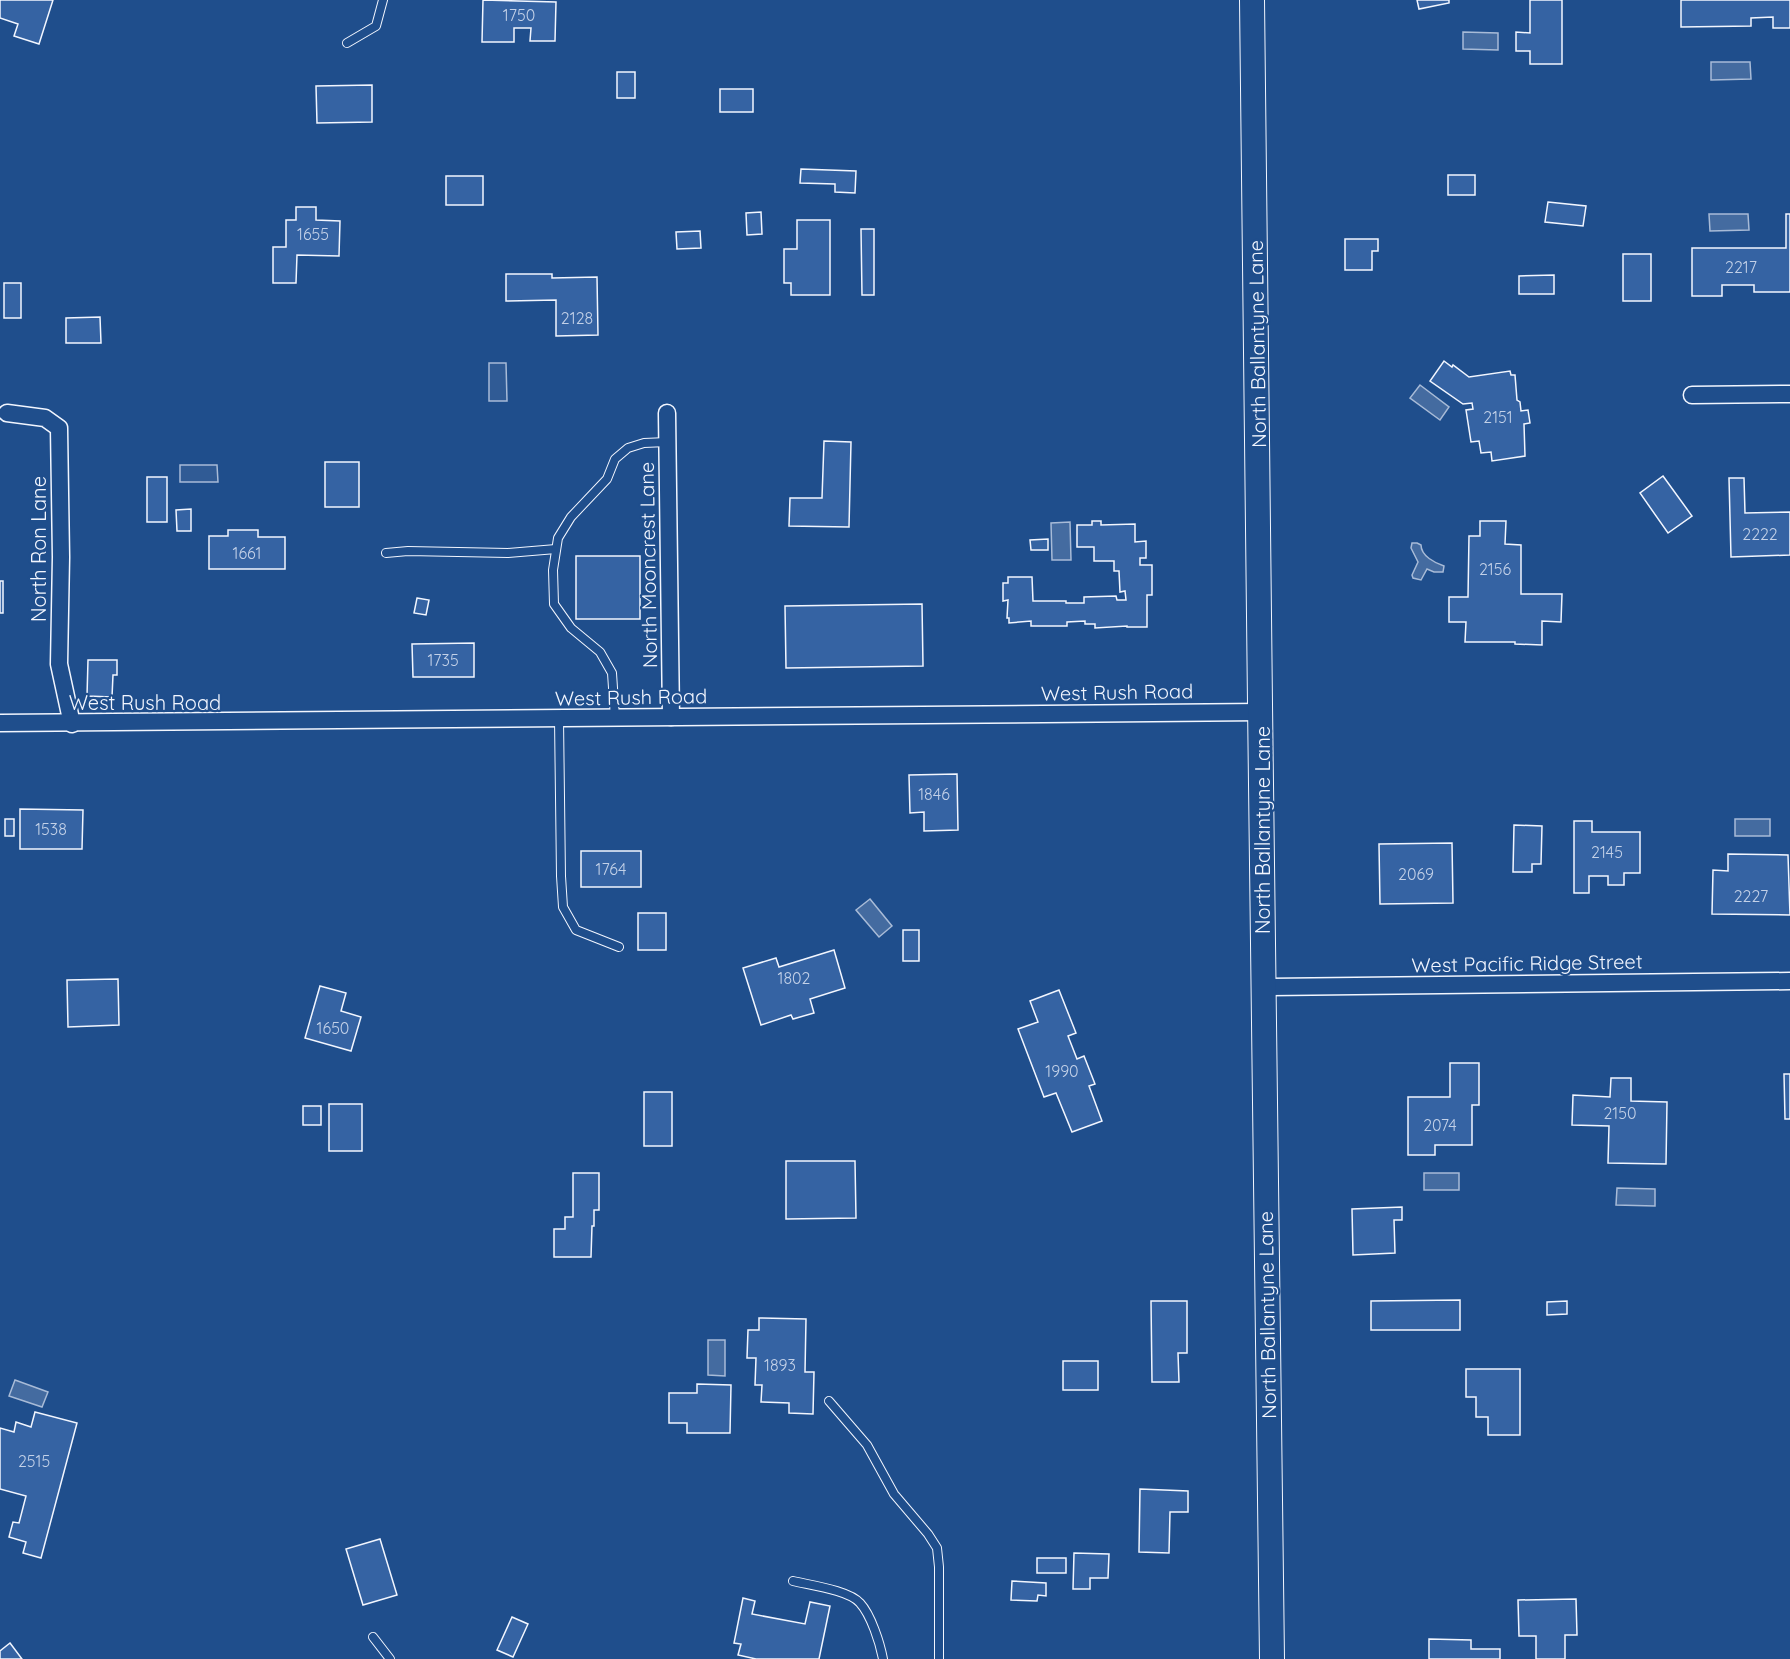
<svg xmlns="http://www.w3.org/2000/svg" width="1790" height="1659" viewBox="0 0 1790 1659" font-family="Quicksand,sans-serif">
	<rect width="100%" height="100%" fill="#1f4e8c"/>
	<g fill="#305b95" stroke="#a8bbd7" stroke-width="1.5">
		<polygon points="489,363 506,363 507,401 489,401"/>
		<polygon points="180,465 217,465 218,482 180,482"/>
	</g>
	<g fill="#446ba0" stroke="#a8bbd7" stroke-width="1.5">
		<polygon points="1463,32 1498,33 1498,50 1463,49"/>
		<polygon points="1711,62 1750,62 1751,79 1711,80"/>
		<polygon points="1709,214 1748,214 1749,230 1710,231"/>
		<polygon points="1420,385 1449,407 1440,420 1410,398"/>
		<polygon points="1070,522 1071,560 1052,560 1051,523"/>
		<path d="M1417 543 1421 545C1421 556 1435 563 1444 566L1443 572H1434L1427 569 1421 580 1413 578 1412 575 1418 562 1411 548 1412 543Z"/>
		<rect x="1735" y="819" width="35" height="17"/>
		<polygon points="870,899 892,926 879,937 856,910"/>
		<rect x="1424" y="1173" width="35" height="17"/>
		<polygon points="1617,1188 1655,1189 1655,1206 1616,1205"/>
		<polygon points="708,1340 725,1340 725,1376 708,1375"/>
		<polygon points="15,1380 48,1392 42,1407 9,1396"/>
	</g>
	<g fill="#3563a3" stroke="#f2f6ff" stroke-width="1.5">
		<polygon points="0,0 53,0 39,44 14,36 18,24 0,18"/>
		<polygon points="483,0 556,2 555,41 530,41 531,28 514,28 514,42 482,42"/>
		<polygon points="1417,0 1449,0 1449,3 1419,9"/>
		<polygon points="1530,0 1562,0 1562,64 1530,64 1530,51 1516,51 1516,32 1530,33"/>
		<polygon points="1681,0 1790,0 1790,28 1773,28 1773,17 1751,18 1751,26 1681,27"/>
		<rect x="617" y="72" width="18" height="26"/>
		<polygon points="372,85 372,122 317,123 316,86"/>
		<rect x="720" y="89" width="33" height="23"/>
		<polygon points="801,169 856,171 855,193 835,192 835,184 800,183"/>
		<rect x="1448" y="175" width="27" height="20"/>
		<rect x="446" y="176" width="37" height="29"/>
		<polygon points="1548,202 1586,206 1583,226 1545,222"/>
		<polygon points="296,207 316,207 316,220 340,221 339,256 297,255 296,283 273,283 273,247 286,247 286,220 296,220"/>
		<polygon points="761,212 762,234 747,235 746,213"/>
		<polygon points="1786,214 1790,214 1790,292 1754,292 1754,285 1722,285 1722,296 1692,296 1692,248 1786,248"/>
		<polygon points="797,220 830,220 830,295 791,295 791,283 784,283 784,249 797,249"/>
		<polygon points="861,229 874,229 874,295 862,295"/>
		<polygon points="700,231 701,248 677,249 676,232"/>
		<polygon points="1345,239 1378,239 1378,251 1372,251 1372,270 1345,270"/>
		<rect x="1623" y="254" width="28" height="47"/>
		<polygon points="506,274 552,274 552,278 597,277 598,335 556,336 556,300 506,301"/>
		<polygon points="1554,275 1554,294 1519,294 1519,276"/>
		<rect x="4" y="283" width="17" height="35"/>
		<polygon points="100,317 101,343 66,343 66,318"/>
		<polygon points="1444,361 1452,367 1453,365 1469,377 1510,371 1511,375 1515,375 1517,400 1520,402 1521,411 1528,410 1530,423 1524,424 1525,456 1492,461 1491,452 1481,453 1479,441 1471,442 1466,410 1473,409 1472,403 1463,404 1430,381"/>
		<polygon points="824,441 851,442 849,527 789,526 790,498 822,498"/>
		<rect x="325" y="462" width="34" height="45"/>
		<polygon points="1663,476 1692,516 1668,533 1640,493"/>
		<rect x="147" y="477" width="20" height="45"/>
		<polygon points="1729,478 1744,478 1745,513 1790,512 1790,555 1731,557"/>
		<polygon points="191,509 191,531 177,531 176,510"/>
		<polygon points="1092,521 1101,521 1101,525 1135,524 1135,542 1146,541 1146,558 1140,558 1140,565 1152,565 1152,595 1147,595 1147,627 1127,627 1127,626 1095,628 1095,624 1085,624 1085,621 1067,622 1067,626 1031,626 1031,621 1009,623 1009,618 1007,618 1008,600 1003,601 1003,583 1008,583 1008,577 1032,577 1033,601 1066,601 1066,603 1084,603 1084,597 1116,596 1117,600 1126,600 1125,591 1120,592 1119,571 1114,571 1114,561 1094,561 1094,547 1077,547 1077,525 1092,525"/>
		<polygon points="1480,521 1506,521 1505,544 1521,545 1521,594 1562,594 1561,622 1542,621 1542,645 1515,644 1515,642 1465,642 1466,622 1449,622 1449,597 1468,597 1469,536 1480,536"/>
		<polygon points="228,530 258,530 258,537 285,537 285,569 209,569 209,536 228,536"/>
		<polygon points="1048,539 1048,550 1031,550 1030,540"/>
		<rect x="576" y="556" width="64" height="63"/>
		<rect x="0" y="581" width="3" height="32"/>
		<polygon points="417,598 429,600 426,615 414,613"/>
		<polygon points="922,604 923,666 786,668 785,606"/>
		<polygon points="474,643 474,677 413,677 412,644"/>
		<polygon points="88,660 117,660 117,675 113,675 112,697 87,696"/>
		<polygon points="957,774 958,830 924,831 924,812 910,813 909,775"/>
		<polygon points="20,809 83,810 82,849 20,849"/>
		<rect x="5" y="819" width="9" height="17"/>
		<polygon points="1574,821 1592,821 1592,832 1640,832 1640,873 1624,873 1624,885 1608,885 1608,876 1589,876 1589,893 1574,893"/>
		<polygon points="1514,825 1542,826 1541,864 1532,864 1532,872 1513,872"/>
		<polygon points="1452,843 1453,903 1380,904 1379,844"/>
		<rect x="581" y="851" width="60" height="36"/>
		<polygon points="1728,854 1788,855 1790,915 1712,914 1713,870 1728,871"/>
		<rect x="638" y="913" width="28" height="37"/>
		<rect x="903" y="930" width="16" height="31"/>
		<polygon points="834,950 845,988 810,999 814,1013 793,1019 791,1015 761,1025 743,968 776,958 779,967"/>
		<polygon points="118,979 119,1025 68,1027 67,980"/>
		<polygon points="320,986 346,993 341,1011 361,1017 351,1051 305,1038"/>
		<polygon points="1059,990 1076,1033 1068,1036 1077,1059 1084,1056 1095,1084 1089,1086 1102,1121 1072,1132 1056,1093 1044,1097 1018,1029 1038,1022 1030,1001"/>
		<polygon points="1450,1063 1479,1063 1479,1105 1472,1105 1472,1145 1435,1145 1435,1155 1408,1155 1408,1097 1450,1097"/>
		<polygon points="1784,1074 1790,1074 1790,1119 1785,1119"/>
		<polygon points="1611,1078 1631,1078 1631,1101 1667,1102 1666,1164 1608,1163 1609,1126 1572,1125 1573,1095 1610,1097"/>
		<rect x="644" y="1092" width="28" height="54"/>
		<rect x="329" y="1104" width="33" height="47"/>
		<rect x="303" y="1106" width="18" height="19"/>
		<polygon points="786,1161 855,1161 856,1218 786,1219"/>
		<polygon points="573,1173 599,1173 599,1210 594,1210 594,1226 592,1226 591,1257 554,1257 554,1229 565,1229 565,1217 573,1217"/>
		<polygon points="1402,1207 1402,1220 1394,1220 1395,1253 1353,1255 1352,1209"/>
		<polygon points="1460,1300 1460,1330 1371,1330 1371,1301"/>
		<polygon points="1151,1301 1187,1301 1187,1353 1178,1353 1179,1382 1152,1382"/>
		<polygon points="1567,1301 1567,1314 1547,1315 1547,1302"/>
		<polygon points="759,1318 806,1319 805,1372 814,1372 813,1414 789,1413 789,1403 761,1402 762,1385 755,1385 756,1358 747,1358 748,1330 759,1330"/>
		<rect x="1063" y="1361" width="35" height="29"/>
		<polygon points="1466,1369 1520,1369 1520,1435 1488,1435 1488,1417 1476,1417 1476,1397 1466,1397"/>
		<polygon points="697,1384 731,1385 730,1433 687,1433 687,1423 669,1423 669,1393 697,1393"/>
		<polygon points="35,1412 77,1423 41,1558 23,1553 26,1542 9,1537 13,1522 19,1523 26,1496 0,1489 0,1428 14,1432 16,1422 31,1427"/>
		<polygon points="1140,1489 1188,1491 1188,1512 1170,1512 1169,1553 1139,1552"/>
		<polygon points="380,1539 397,1595 363,1605 346,1549"/>
		<polygon points="1074,1553 1109,1554 1108,1578 1090,1578 1090,1589 1073,1589"/>
		<rect x="1037" y="1558" width="29" height="15"/>
		<polygon points="1012,1581 1046,1583 1046,1596 1038,1595 1037,1601 1011,1600"/>
		<polygon points="743,1598 755,1601 752,1614 805,1624 810,1602 830,1606 819,1659 756,1659 738,1655 741,1644 734,1643"/>
		<polygon points="1576,1599 1577,1635 1565,1635 1565,1659 1536,1659 1536,1636 1519,1636 1518,1600"/>
		<polygon points="512,1617 528,1624 513,1657 497,1650"/>
		<polygon points="1429,1639 1471,1640 1471,1649 1500,1649 1500,1659 1429,1659"/>
		<polygon points="10,1643 22,1659 0,1659 0,1651"/>
	</g>
	<g fill="none" stroke-linecap="round" stroke-linejoin="round">
		<g stroke="#f2f6ff" stroke-width="10">
			<g id="lane">
				<polyline points="347,43 376,26 383,0"/>
				<polyline points="386,553 408,551 508,553 556,549"/>
				<polyline points="615,718 612,673 600,652 571,628 554,604 553,570 558,538 571,517 607,479 615,459 628,448 644,443 667,442"/>
				<polyline points="559,719 561,876 563,907 576,930 619,947"/>
				<polyline points="829,1401 867,1445 894,1494 928,1534 937,1548 939,1567 939,1659"/>
				<path d="M793 1581C809 1585 849 1590 860 1603 871 1615 880 1643 883 1659"/>
				<polyline points="373,1637 390,1659"/>
			</g>
		</g>
		<g stroke="#f2f6ff" stroke-width="19">
			<g id="street">
				<polyline points="1692,395 1790,394"/>
				<polyline points="7,413 45,418 59,428 61,557 59,664 72,724"/>
				<polyline points="667,413 671,717"/>
				<polyline points="0,723 1262,712"/>
				<polyline points="1264,987 1790,981"/>
			</g>
		</g>
		<g stroke="#f2f6ff" stroke-width="26">
			<path id="secondary" d="M1252 0C1260 553 1262 1106 1272 1659"/>
		</g>
		<use href="#lane" stroke="#1f4e8c" stroke-width="8"/>
		<use href="#street" stroke="#1f4e8c" stroke-width="16"/>
		<use href="#secondary" stroke="#1f4e8c" stroke-width="24"/>
	</g>
	<g text-anchor="middle" dominant-baseline="central" stroke-width="4.5" stroke-linejoin="round" paint-order="stroke">
		<g font-size="16" fill="#c3d1e8">
			<text x="519" y="15">1750</text>
			<text x="313" y="234">1655</text>
			<text x="1741" y="267">2217</text>
			<text x="577" y="318">2128</text>
			<text x="1498" y="417">2151</text>
			<text x="1760" y="534">2222</text>
			<text x="247" y="553">1661</text>
			<text x="1495" y="569">2156</text>
			<text x="443" y="660">1735</text>
			<text x="934" y="794">1846</text>
			<text x="51" y="829">1538</text>
			<text x="1607" y="852">2145</text>
			<text x="611" y="869">1764</text>
			<text x="1416" y="874">2069</text>
			<text x="1751" y="896">2227</text>
			<text x="794" y="978">1802</text>
			<text x="333" y="1028">1650</text>
			<text x="1062" y="1071">1990</text>
			<text x="1620" y="1113">2150</text>
			<text x="1440" y="1125">2074</text>
			<text x="780" y="1365">1893</text>
			<text x="34" y="1461">2515</text>
		</g>
		<g font-size="20" fill="#f2f6ff" stroke="#1f4e8c">
			<text transform="translate(1257 344) rotate(-91)">North Ballantyne Lane</text>
			<text transform="translate(38 549) rotate(-90)">North Ron Lane</text>
			<text transform="translate(648 565) rotate(-91)">North Mooncrest Lane</text>
			<text transform="translate(1117 692) rotate(-1)">West Rush Road</text>
			<text transform="translate(631 697) rotate(-1)">West Rush Road</text>
			<text x="145" y="702">West Rush Road</text>
			<text transform="translate(1262 830) rotate(-90)">North Ballantyne Lane</text>
			<text transform="translate(1527 963) rotate(-1)">West Pacific Ridge Street</text>
			<text transform="translate(1267 1315) rotate(-91)">North Ballantyne Lane</text>
		</g>
	</g>
</svg>
